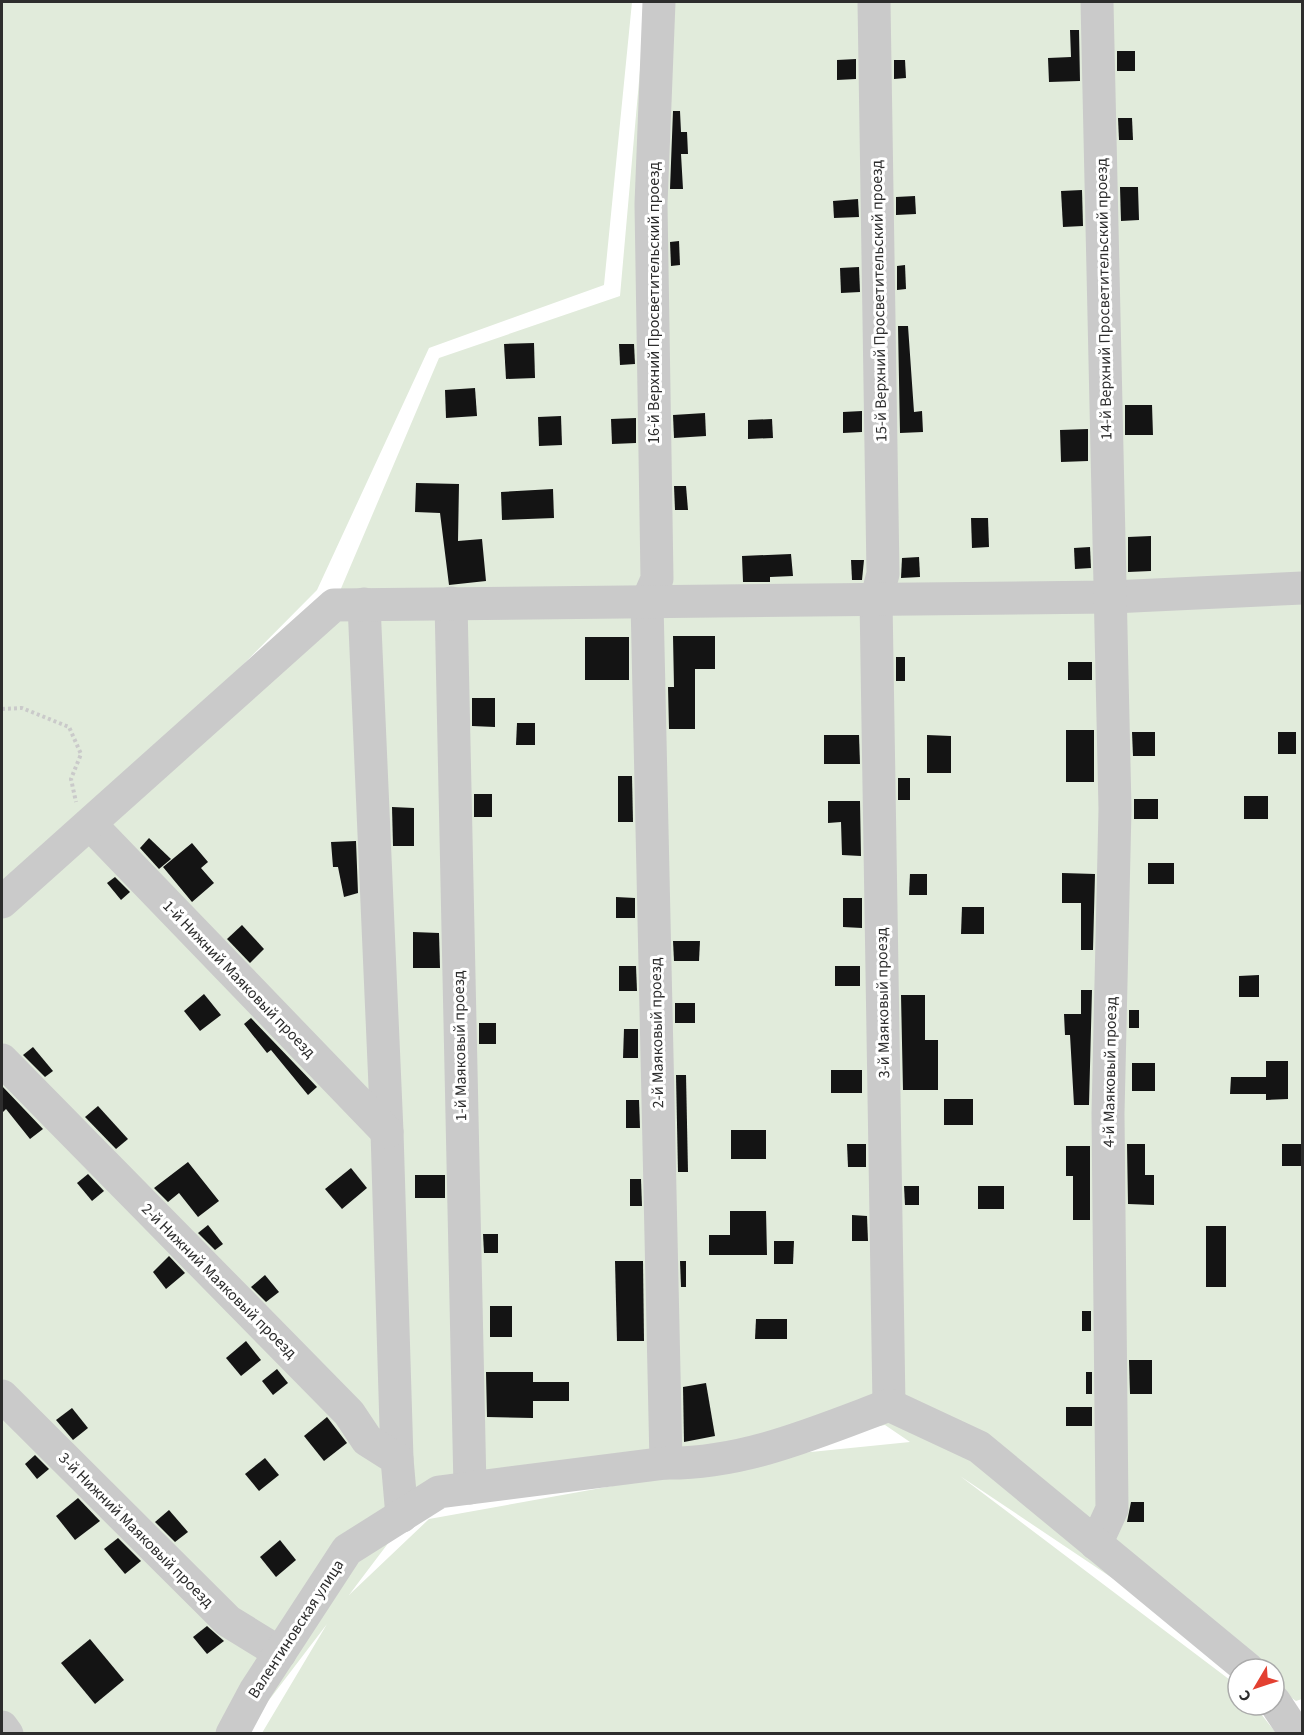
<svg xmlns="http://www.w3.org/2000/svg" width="1304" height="1735" viewBox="0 0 1304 1735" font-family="'Source Sans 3',sans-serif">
	<rect width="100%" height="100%" fill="#fff"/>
	<g fill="#e1ebdb" fill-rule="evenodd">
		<polygon points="2,2 632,2 604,285 429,348 317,590 188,720 2,888"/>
		<path d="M646 2H1302V1699L1296 1701 1274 1686V1669H1248L960 1476 1238 1686V1705H1254L1276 1733H262L327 1624 244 1733 2 1734V906L334 605 439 358 620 296ZM885 1425 910 1442 791 1454 429 1519 349 1595 411 1513Z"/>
	</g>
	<g fill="#141414">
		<polygon points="1070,30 1079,30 1080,81 1049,82 1048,58 1071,57"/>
		<rect x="1117" y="51" width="18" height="20"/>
		<polygon points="856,59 856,79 837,80 837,60"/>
		<polygon points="894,60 905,60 906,78 894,79"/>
		<polygon points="673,111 680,111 681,132 687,132 688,154 681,154 683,189 670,189"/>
		<polygon points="1118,118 1132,118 1133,140 1119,140"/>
		<polygon points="1120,187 1138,187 1139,220 1121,221"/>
		<polygon points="1082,190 1083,226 1063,227 1061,191"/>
		<polygon points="915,196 916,214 896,215 896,197"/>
		<polygon points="858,199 859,217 834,218 833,201"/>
		<polygon points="679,241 680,265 671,266 670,242"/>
		<polygon points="905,265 906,289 897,290 897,266"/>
		<polygon points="859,267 860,292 841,293 840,268"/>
		<polygon points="898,326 908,326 914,412 922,411 923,432 900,433"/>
		<polygon points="534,343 535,378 506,379 504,344"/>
		<polygon points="619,344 634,344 635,364 620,365"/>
		<polygon points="475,388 477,416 446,418 445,390"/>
		<polygon points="1125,405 1152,405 1153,435 1125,435"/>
		<polygon points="862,411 862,432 843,433 843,412"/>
		<polygon points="705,413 706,436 674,438 673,415"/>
		<polygon points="561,416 562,445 539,446 538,417"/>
		<polygon points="636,418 636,443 612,444 611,419"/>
		<polygon points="772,419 773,438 748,439 748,420"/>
		<polygon points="1088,429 1088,461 1061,462 1060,430"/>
		<polygon points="416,483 459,484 458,541 482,539 486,581 449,585 440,513 415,512"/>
		<polygon points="674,486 686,486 688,510 675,510"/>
		<polygon points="553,489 554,518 502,520 501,492"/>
		<polygon points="971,518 988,518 989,547 972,548"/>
		<polygon points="1151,536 1151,571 1128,572 1128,537"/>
		<polygon points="1090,547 1091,568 1075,569 1074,548"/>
		<polygon points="791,554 793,576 770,577 770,582 743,582 742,556"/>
		<polygon points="919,557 920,577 901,578 902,558"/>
		<polygon points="851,560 864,560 862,580 852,580"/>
		<polygon points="673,636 715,636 715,669 695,669 695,729 669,729 668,687 674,687"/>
		<rect x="585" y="637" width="44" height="43"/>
		<rect x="896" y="657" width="9" height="24"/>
		<rect x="1068" y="662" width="24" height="18"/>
		<polygon points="472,698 495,698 495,727 472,726"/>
		<polygon points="517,723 535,723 535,745 516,745"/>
		<rect x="1066" y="730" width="28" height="52"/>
		<polygon points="1132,732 1155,732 1155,756 1133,756"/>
		<rect x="1278" y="732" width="18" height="22"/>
		<polygon points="824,735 859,735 860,764 824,764"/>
		<polygon points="927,735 951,736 951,773 927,773"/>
		<polygon points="618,776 632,776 633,822 618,822"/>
		<rect x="898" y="778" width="12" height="22"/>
		<rect x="474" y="794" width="18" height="23"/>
		<rect x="1244" y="796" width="24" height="23"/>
		<rect x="1134" y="799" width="24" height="20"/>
		<polygon points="828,801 860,801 861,856 842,855 841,822 828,823"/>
		<polygon points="392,807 414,808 414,846 393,846"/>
		<polygon points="149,838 171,859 159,869 140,848"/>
		<polygon points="356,841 358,893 344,897 338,867 333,867 331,842"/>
		<polygon points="192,843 208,862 201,868 214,883 192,902 163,867"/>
		<rect x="1148" y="863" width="26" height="21"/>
		<polygon points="1062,873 1095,874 1093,950 1081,950 1081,903 1062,903"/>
		<polygon points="910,874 927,874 927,895 909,895"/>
		<polygon points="115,877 130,892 121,900 107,883"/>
		<polygon points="616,897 635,898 635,918 616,918"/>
		<polygon points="843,898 862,898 862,928 843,927"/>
		<polygon points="962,907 984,907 984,934 961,934"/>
		<polygon points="242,925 264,949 250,963 227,939"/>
		<polygon points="413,932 439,933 440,968 413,968"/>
		<polygon points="673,941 700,941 699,961 674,961"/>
		<polygon points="619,966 636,966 637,991 619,991"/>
		<rect x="835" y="966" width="25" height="20"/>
		<polygon points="1259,975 1259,997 1239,997 1239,976"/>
		<polygon points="1081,990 1092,990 1089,1105 1074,1105 1070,1035 1065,1035 1064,1014 1081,1014"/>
		<polygon points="204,994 221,1015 200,1031 184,1011"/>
		<polygon points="901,995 925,995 925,1040 938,1040 938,1090 903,1090"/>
		<rect x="675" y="1003" width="20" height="20"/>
		<rect x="1129" y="1010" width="10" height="18"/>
		<polygon points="251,1018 317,1087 308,1095 271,1050 267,1053 244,1024"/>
		<rect x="479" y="1023" width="17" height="21"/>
		<polygon points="624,1029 638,1029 638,1058 623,1058"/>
		<polygon points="33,1047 53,1071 45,1077 23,1055"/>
		<polygon points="1266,1061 1288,1061 1288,1099 1266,1100 1266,1094 1230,1094 1231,1077 1266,1077"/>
		<rect x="1132" y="1063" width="23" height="28"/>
		<rect x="831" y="1070" width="31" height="23"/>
		<polygon points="676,1075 686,1075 688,1172 678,1172"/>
		<polygon points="2,1086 43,1129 30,1139 6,1109 2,1113"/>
		<rect x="944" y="1099" width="29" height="26"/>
		<polygon points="626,1100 639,1100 640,1128 626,1128"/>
		<polygon points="98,1106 128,1139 116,1149 85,1117"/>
		<rect x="731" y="1130" width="35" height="29"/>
		<polygon points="847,1144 866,1144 866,1167 848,1167"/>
		<polygon points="1127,1144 1145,1144 1145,1175 1154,1175 1154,1205 1128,1204"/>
		<rect x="1282" y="1144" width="20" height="22"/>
		<polygon points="1066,1146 1090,1146 1090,1220 1073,1220 1073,1176 1066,1176"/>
		<polygon points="188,1162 219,1201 198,1217 179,1193 168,1202 154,1188"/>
		<polygon points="351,1168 367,1188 342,1209 325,1189"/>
		<polygon points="88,1174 104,1191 92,1201 77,1183"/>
		<rect x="415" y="1175" width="30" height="23"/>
		<polygon points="630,1179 641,1179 642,1206 630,1206"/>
		<polygon points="904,1186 919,1186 919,1205 905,1205"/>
		<rect x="978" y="1186" width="26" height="23"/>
		<polygon points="730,1211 766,1211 767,1255 709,1255 709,1235 730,1235"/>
		<polygon points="852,1215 867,1216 868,1241 852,1241"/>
		<polygon points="208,1225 223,1244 215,1250 198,1233"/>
		<rect x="1206" y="1226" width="20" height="61"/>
		<polygon points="483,1234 498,1234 498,1253 484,1253"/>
		<polygon points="774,1241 794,1241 793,1264 774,1264"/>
		<polygon points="169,1256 185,1273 166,1289 153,1272"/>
		<polygon points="615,1261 643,1261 644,1341 617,1341"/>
		<polygon points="680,1261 686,1261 686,1287 681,1287"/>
		<polygon points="265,1275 279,1292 266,1302 251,1287"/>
		<rect x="490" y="1306" width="22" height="31"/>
		<rect x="1082" y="1311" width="9" height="20"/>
		<polygon points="756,1319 787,1319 787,1339 755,1339"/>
		<polygon points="246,1341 261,1360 241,1376 226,1358"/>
		<polygon points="1129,1360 1152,1360 1152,1394 1130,1394"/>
		<polygon points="277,1369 288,1383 273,1395 262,1381"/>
		<polygon points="486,1372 533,1372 533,1382 569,1382 569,1401 533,1401 533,1418 487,1417"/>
		<rect x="1086" y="1372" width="6" height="22"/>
		<polygon points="706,1383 715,1436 684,1442 683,1387"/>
		<rect x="1066" y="1407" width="26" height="19"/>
		<polygon points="72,1408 88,1428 73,1440 56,1420"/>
		<polygon points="327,1417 347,1443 324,1461 304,1436"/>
		<polygon points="35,1455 49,1469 37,1479 25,1464"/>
		<polygon points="265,1458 279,1475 259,1491 245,1474"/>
		<polygon points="78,1498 100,1521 75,1540 56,1516"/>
		<polygon points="1131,1502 1144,1502 1144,1522 1127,1522"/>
		<polygon points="169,1510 188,1532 175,1542 155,1522"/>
		<polygon points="118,1538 141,1561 125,1574 104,1549"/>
		<polygon points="280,1540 296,1560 276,1577 260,1557"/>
		<polygon points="207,1626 224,1641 207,1654 193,1637"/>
		<polygon points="90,1639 124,1680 95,1704 61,1663"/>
	</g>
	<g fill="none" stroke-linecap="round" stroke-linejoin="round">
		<polyline stroke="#cacaca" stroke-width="4" stroke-dasharray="3 3" stroke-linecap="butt" points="2,709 22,708 69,727 81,754 71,779 76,802"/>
		<g stroke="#cacaca" stroke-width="33">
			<polyline points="659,2 651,204 657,579 647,602 666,1463"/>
			<polyline points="874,2 883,574 876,600 889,1405"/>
			<polyline points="451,603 470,1488"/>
			<polyline points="364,604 387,1132 397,1459"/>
			<polyline points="91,825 387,1132"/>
			<polyline points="2,902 334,605 1112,597 1302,588"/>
			<polyline points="2,1060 349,1413 367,1440 397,1459 402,1516"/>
			<polyline points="2,1396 228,1621 280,1653"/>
			<polyline points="1096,1544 1112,1509 1108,1114 1115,809 1097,2"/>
			<polyline points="1274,1701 1296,1734"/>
			<polyline points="2,1727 7,1734"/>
			<path d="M232 1734 255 1691 347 1550 439 1492 666 1463C744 1464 817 1432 889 1405L979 1447 1248 1669"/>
		</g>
	</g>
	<g text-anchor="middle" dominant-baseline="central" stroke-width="6" stroke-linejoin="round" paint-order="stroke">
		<g font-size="16" fill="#2d2d2d" stroke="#fff">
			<text transform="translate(1104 299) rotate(-91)">14-й Верхний Просветительский проезд</text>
			<text transform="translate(879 301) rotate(-91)">15-й Верхний Просветительский проезд</text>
			<text transform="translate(654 303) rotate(-90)">16-й Верхний Просветительский проезд</text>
			<text transform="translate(239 979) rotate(46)">1-й Нижний Маяковый проезд</text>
			<text transform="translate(883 1003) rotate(-91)">3-й Маяковый проезд</text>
			<text transform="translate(657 1033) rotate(-91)">2-й Маяковый проезд</text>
			<text transform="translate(460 1046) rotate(-91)">1-й Маяковый проезд</text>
			<text transform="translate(1110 1072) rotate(-89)">4-й Маяковый проезд</text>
			<text transform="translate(219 1281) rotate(45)">2-й Нижний Маяковый проезд</text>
			<text transform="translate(136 1530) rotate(45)">3-й Нижний Маяковый проезд</text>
			<text transform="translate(296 1629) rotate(-57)">Валентиновская улица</text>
		</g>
	</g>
	<rect width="1304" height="1735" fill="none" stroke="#2d2d2d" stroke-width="6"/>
	<g transform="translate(1256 1687) rotate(231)"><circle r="28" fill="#ffffff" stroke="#ababab" stroke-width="1.5"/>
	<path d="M0-4.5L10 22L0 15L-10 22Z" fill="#e34031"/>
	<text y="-9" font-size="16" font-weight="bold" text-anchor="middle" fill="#2d2d2d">С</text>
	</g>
</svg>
